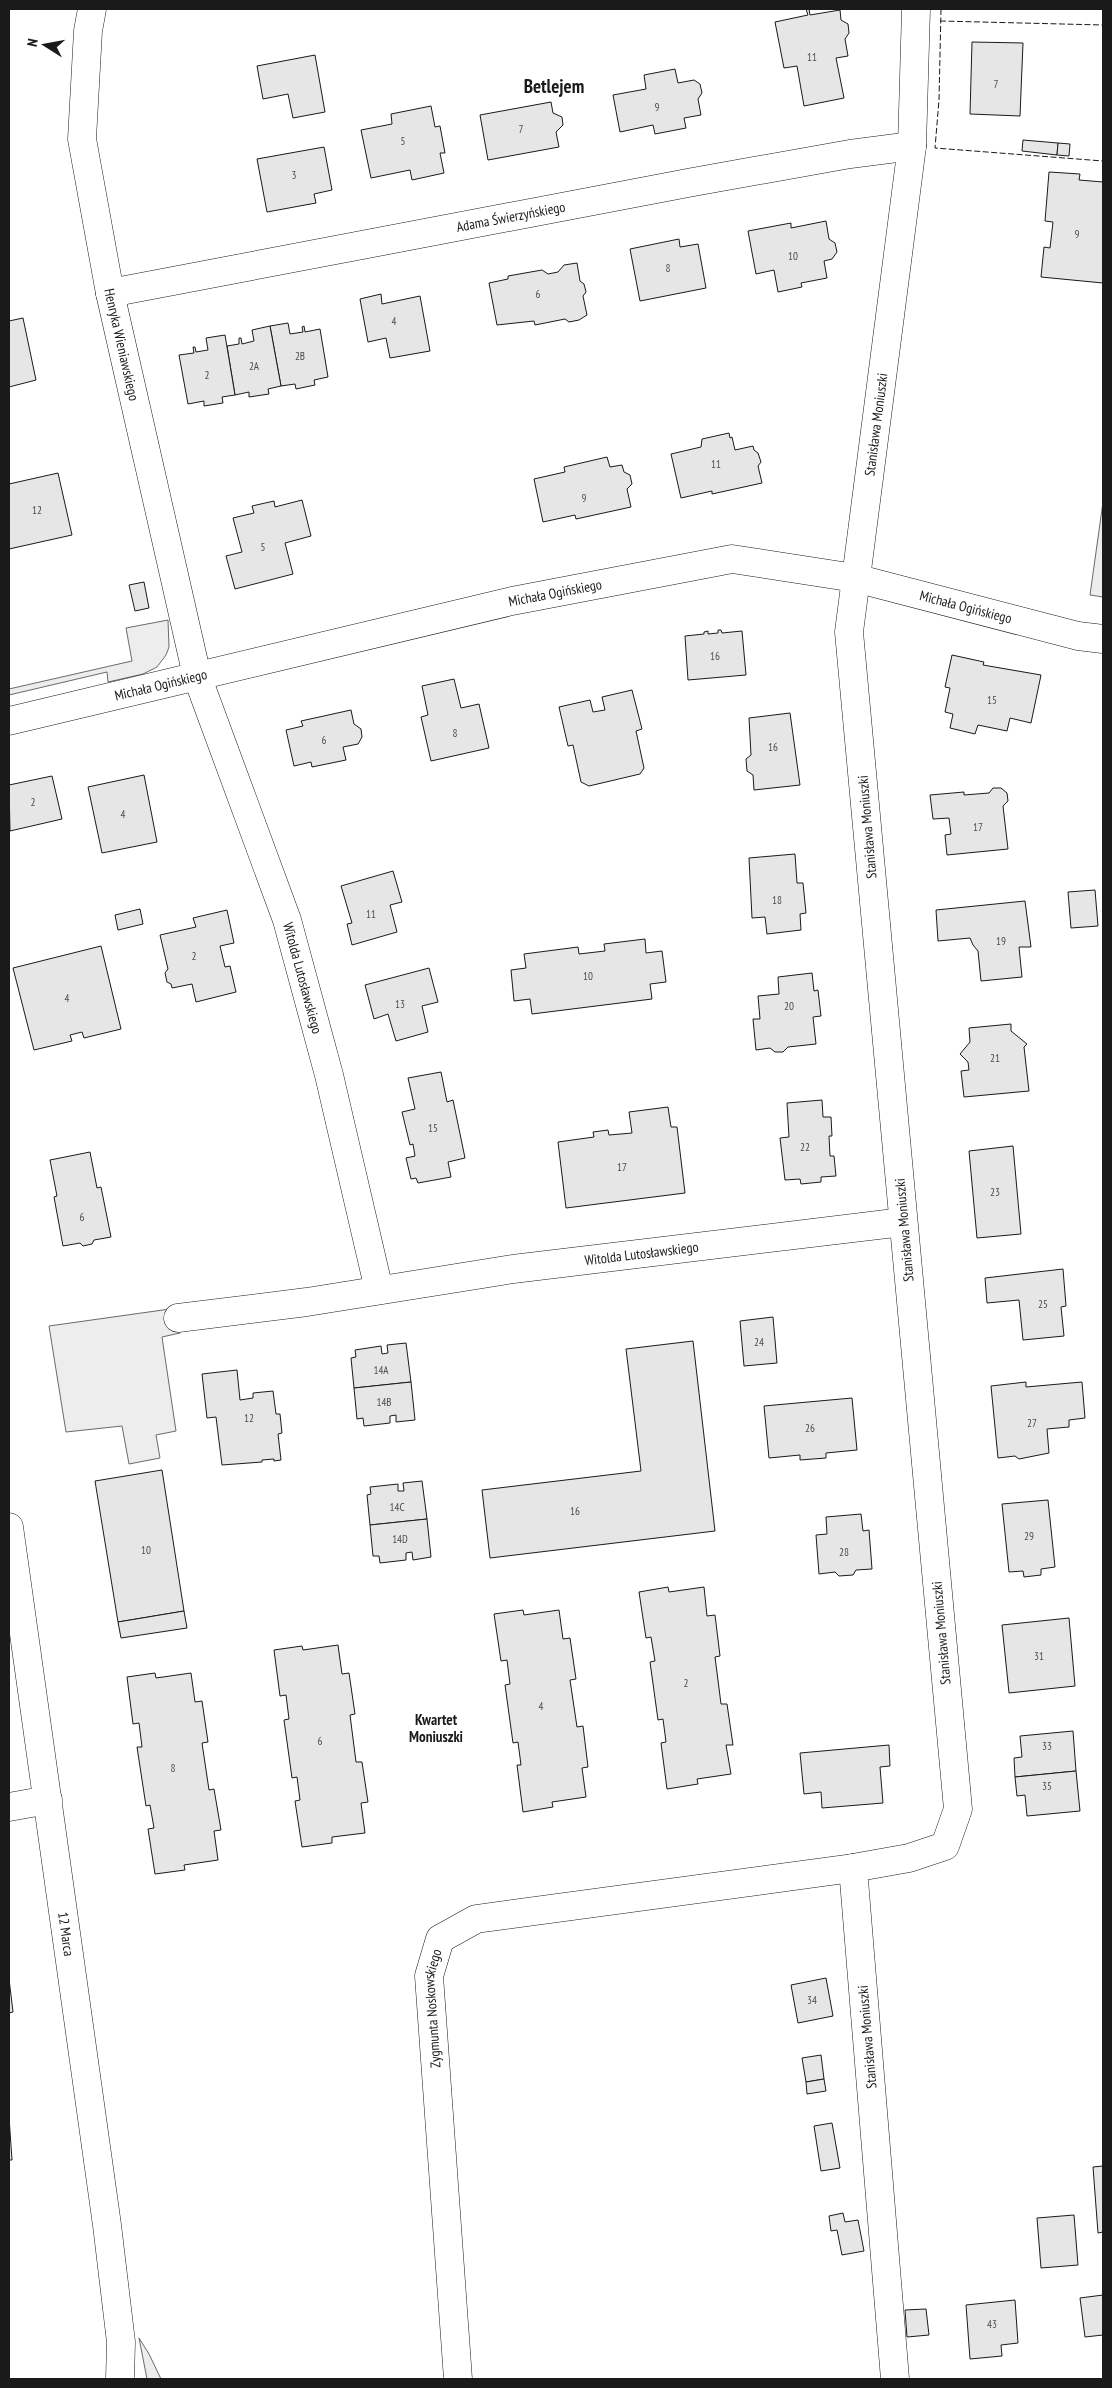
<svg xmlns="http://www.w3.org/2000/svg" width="1112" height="2388" viewBox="0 0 1112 2388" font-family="'PT Sans Narrow',sans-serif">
	<rect width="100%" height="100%" fill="#fff"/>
	<g fill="#ededed" stroke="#6a6a6a">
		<polygon points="1103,502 1103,597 1090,595"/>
		<polygon points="168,620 169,647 166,655 157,667 143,674 108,682 107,672 9,695 9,689 132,661 126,628"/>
		<polygon points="177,1308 180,1333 162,1337 176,1431 156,1435 160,1458 129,1464 122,1426 66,1432 49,1326"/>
		<polygon points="139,2338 149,2354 161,2379 147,2379"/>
	</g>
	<g fill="#e6e6e6" stroke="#1a1a1a">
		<polygon points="806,9 809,9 810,15 840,10 841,20 848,24 849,33 845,39 848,56 836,58 844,98 804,106 797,66 784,68 775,22 808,15"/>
		<polygon points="972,42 1023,43 1020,116 970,114"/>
		<polygon points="315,55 325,112 293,118 288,94 263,99 257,66"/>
		<polygon points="675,69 678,83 694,80 700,84 702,93 698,99 701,115 684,118 686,128 655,134 653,125 620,132 613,95 646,89 644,75"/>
		<polygon points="551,102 553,113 562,117 563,125 556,132 559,147 488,160 480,115"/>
		<polygon points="431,106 435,127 440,126 445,153 440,153 444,173 412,180 410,170 371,178 361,130 392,124 391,114"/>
		<polygon points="1023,140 1058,143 1057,155 1022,151"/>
		<polygon points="1058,143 1070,144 1069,156 1057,155"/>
		<polygon points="324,147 332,190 314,194 316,203 267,212 257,159"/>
		<polygon points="1049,172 1080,174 1079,180 1103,182 1103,283 1041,277 1044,247 1050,248 1053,222 1045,221"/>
		<polygon points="826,221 829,239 835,243 837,252 832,259 824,261 827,278 801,283 802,287 778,292 774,270 756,274 748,231 791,223 791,228"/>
		<polygon points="679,239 680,247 698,244 706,288 640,301 630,249"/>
		<polygon points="577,263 580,281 584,284 586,292 583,296 587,315 579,320 569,322 565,319 535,325 534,321 497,325 489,283 508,279 508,276 542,270 548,274 558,272 564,265"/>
		<polygon points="381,294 382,304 420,296 430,351 390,358 386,338 368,342 360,299"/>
		<polygon points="23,318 36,380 9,387 9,321"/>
		<polygon points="288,323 290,334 303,332 302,327 304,326 305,332 320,329 328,377 314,380 315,385 296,389 295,384 281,386 270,326"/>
		<polygon points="270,326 281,386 268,389 269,394 249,397 249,392 235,395 227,346 239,344 239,338 241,338 242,344 254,341 252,330"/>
		<polygon points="225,335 235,395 222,397 223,403 204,406 204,401 188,404 179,355 194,353 193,347 195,347 196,352 208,350 206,338"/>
		<polygon points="729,433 730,438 732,437 735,450 753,446 754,450 758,453 761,462 758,466 762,483 712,494 712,491 681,498 671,454 701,447 702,439"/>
		<polygon points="607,457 610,467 622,465 624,472 630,475 632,484 627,489 631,507 576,519 575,515 543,522 534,479 565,472 564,467"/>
		<polygon points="58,473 72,535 9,549 9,484"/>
		<polygon points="302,500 311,536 285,543 293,574 235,589 226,556 242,552 233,518 254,513 252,506 274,501 275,507"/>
		<polygon points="144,582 149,608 135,611 129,585"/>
		<polygon points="718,630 721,630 722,633 742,631 746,675 688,680 685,636 704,634 704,632 708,631 708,634 718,633"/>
		<polygon points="952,655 984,662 983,665 1041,675 1031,723 1010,718 1007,731 978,725 975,734 950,728 953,714 945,712 950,688 945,687"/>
		<polygon points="454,679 461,708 479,704 489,748 431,761 421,717 428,715 422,686"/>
		<polygon points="632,690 642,729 636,731 644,768 640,774 589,786 581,782 573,745 568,746 559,707 590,700 593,712 605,710 602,697"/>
		<polygon points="351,710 354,724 361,729 362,737 358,744 343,747 346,760 312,767 311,762 294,766 286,730 303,726 301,721"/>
		<polygon points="790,713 800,785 754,790 753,775 747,771 746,759 751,755 749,718"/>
		<polygon points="144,775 157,842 102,853 88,787"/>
		<polygon points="52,776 62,819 10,831 9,785"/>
		<polygon points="993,788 1001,788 1007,793 1008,801 1003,806 1008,849 947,855 945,835 951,834 949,818 933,819 930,795 964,792 964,795 989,793"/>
		<polygon points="795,854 797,883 803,883 806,913 800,914 801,930 767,934 765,917 752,918 749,858"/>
		<polygon points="393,871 402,902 390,905 397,932 352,945 347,924 352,923 341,886"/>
		<polygon points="1095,890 1098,926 1071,928 1068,892"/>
		<polygon points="1025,901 1031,947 1019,947 1022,977 981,981 978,951 973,945 970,938 938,941 936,910"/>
		<polygon points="140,909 143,924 118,930 115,915"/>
		<polygon points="227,910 234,943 220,946 225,967 230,966 236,992 196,1002 192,984 172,988 171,984 167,982 165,973 168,969 160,935 196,927 193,918"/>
		<polygon points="645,939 646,953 662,951 666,982 650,984 652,999 532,1014 530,999 514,1001 511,970 526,968 524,954 578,947 579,954 605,951 604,944"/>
		<polygon points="101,946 121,1029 84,1038 82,1032 70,1035 72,1041 34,1050 13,968"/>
		<polygon points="429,968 438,1002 422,1006 428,1032 396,1041 388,1014 374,1019 365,985"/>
		<polygon points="812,973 814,991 818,990 821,1016 813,1017 816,1044 788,1047 783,1052 775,1052 770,1048 756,1050 753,1019 760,1019 758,996 779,994 778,977"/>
		<polygon points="1011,1024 1011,1031 1027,1044 1024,1047 1029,1091 964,1097 961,1071 969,1070 968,1062 960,1054 970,1042 969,1028"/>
		<polygon points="441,1072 447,1102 453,1100 465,1158 448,1162 451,1177 418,1183 416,1178 411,1179 406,1158 415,1156 413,1144 410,1145 402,1112 415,1109 408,1078"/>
		<polygon points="822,1100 823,1117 831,1117 832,1136 829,1136 830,1156 834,1156 836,1176 821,1177 821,1182 801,1184 800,1179 785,1180 780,1138 789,1137 787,1103"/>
		<polygon points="668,1107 671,1127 677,1127 685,1193 566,1208 558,1142 594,1137 593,1132 608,1130 609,1135 632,1133 629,1112"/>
		<polygon points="1013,1146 1021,1234 977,1238 969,1151"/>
		<polygon points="90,1152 97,1188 101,1187 111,1237 94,1240 92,1244 83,1246 80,1243 63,1246 54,1197 57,1196 50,1160"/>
		<polygon points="1063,1269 1066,1306 1061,1307 1064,1336 1023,1340 1019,1300 987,1303 985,1278"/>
		<polygon points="773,1317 777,1363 744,1366 740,1321"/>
		<polygon points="693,1341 715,1531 490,1558 482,1490 641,1471 626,1349"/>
		<polygon points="406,1343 411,1382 354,1388 351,1358 356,1357 355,1350 381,1346 382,1354 388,1353 387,1345"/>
		<polygon points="237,1370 240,1400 253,1398 253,1393 273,1391 276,1414 280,1414 282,1433 278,1434 281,1460 274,1461 274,1459 262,1460 262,1462 222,1465 216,1417 207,1418 202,1374"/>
		<polygon points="411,1382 415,1420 396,1422 396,1415 390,1416 390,1423 364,1426 363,1418 357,1419 354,1388"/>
		<polygon points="1026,1382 1026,1387 1082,1382 1085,1418 1069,1420 1069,1427 1047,1429 1049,1453 1019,1459 1015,1456 998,1458 991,1386"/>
		<polygon points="852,1398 857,1450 826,1453 826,1458 800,1460 800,1455 769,1458 764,1406"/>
		<polygon points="162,1470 184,1611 118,1622 95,1481"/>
		<polygon points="422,1481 427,1519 370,1525 367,1495 371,1494 370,1487 398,1484 398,1491 404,1491 403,1483"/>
		<polygon points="1048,1500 1055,1567 1041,1569 1041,1575 1024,1577 1023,1571 1009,1572 1002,1504"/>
		<polygon points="861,1514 863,1531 869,1530 872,1569 856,1570 853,1575 839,1576 835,1572 819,1574 816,1535 827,1534 826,1517"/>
		<polygon points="427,1519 431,1557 413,1560 412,1552 406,1553 406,1560 380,1563 379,1556 373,1556 370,1525"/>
		<polygon points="668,1587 669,1592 704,1587 707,1616 715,1615 720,1656 715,1657 721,1704 727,1704 733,1745 726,1745 731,1774 697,1779 698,1784 667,1789 661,1743 666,1742 663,1719 658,1720 650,1662 655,1661 651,1637 646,1638 639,1592"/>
		<polygon points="523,1610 524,1615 559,1610 563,1639 570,1638 576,1679 570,1680 577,1727 583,1726 588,1767 582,1768 586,1797 552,1802 553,1807 523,1812 517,1765 521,1765 518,1742 513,1743 505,1685 510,1684 507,1660 501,1661 494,1614"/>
		<polygon points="184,1611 187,1628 121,1638 118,1622"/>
		<polygon points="1069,1618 1075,1686 1009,1693 1002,1625"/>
		<polygon points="338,1645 342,1674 349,1673 355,1714 350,1715 356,1762 362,1762 368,1802 361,1803 365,1833 332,1837 332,1843 302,1847 295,1801 300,1800 297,1777 292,1778 284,1720 289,1719 286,1695 280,1696 274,1650 302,1646 303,1650"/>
		<polygon points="155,1673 156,1678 191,1673 195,1702 202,1701 208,1742 202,1743 209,1790 214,1789 221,1830 214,1831 218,1860 184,1865 185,1870 155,1874 148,1829 154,1828 150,1805 146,1806 137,1747 142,1747 139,1723 133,1724 127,1677"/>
		<polygon points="1073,1731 1076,1771 1015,1777 1014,1758 1022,1757 1020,1736"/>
		<polygon points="889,1745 890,1766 880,1767 883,1803 822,1808 821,1792 804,1794 800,1753"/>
		<polygon points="1076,1771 1080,1811 1027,1816 1025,1795 1017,1796 1015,1777"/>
		<polygon points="826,1978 833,2016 798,2023 791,1985"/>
		<polygon points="9,1979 13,2012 9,2013"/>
		<polygon points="821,2055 824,2079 806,2082 802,2058"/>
		<polygon points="824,2079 826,2091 807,2094 806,2082"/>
		<polygon points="9,2117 12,2160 9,2160"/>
		<polygon points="832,2123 840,2168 821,2171 814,2126"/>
		<polygon points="1103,2166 1103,2232 1098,2233 1093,2167"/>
		<polygon points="843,2213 845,2222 858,2220 864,2251 842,2255 837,2230 831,2231 829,2216"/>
		<polygon points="1074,2215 1078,2265 1041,2268 1037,2218"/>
		<polygon points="1103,2295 1103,2335 1085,2337 1080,2298"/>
		<polygon points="1015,2300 1018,2343 1001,2345 1002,2356 970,2359 966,2305"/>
		<polygon points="926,2309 929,2335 907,2337 905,2310"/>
	</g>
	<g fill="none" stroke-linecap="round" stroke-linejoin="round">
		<g stroke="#1a1a1a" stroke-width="29">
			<g id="street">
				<path id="s1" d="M92 9 88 31 82 139 110 293 197 676 287 920 329 1075 379 1290"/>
				<path id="s2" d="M110 293 693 182 850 154 912 146"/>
				<path id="s3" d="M9 721 512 601 732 559 855 578 1078 636 1103 639"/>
				<path id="s4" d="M178 1318 307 1302 513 1269 903 1222"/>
				<polyline points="9,1807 48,1800"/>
				<path id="s5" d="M458 2379 429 1976 440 1939 476 1919 853 1868"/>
				<path id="s6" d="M895 2379 853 1868 909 1858 945 1846 958 1809 849 632 912 146 916 9"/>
			</g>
		</g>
		<g stroke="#1a1a1a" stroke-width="29">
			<g id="secondary">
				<path id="s7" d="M9 1527 107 2225 121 2342 120 2379"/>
			</g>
		</g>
		<use href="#street" stroke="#fff" stroke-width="28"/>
		<use href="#secondary" stroke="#fff" stroke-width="28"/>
		<g stroke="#1a1a1a" stroke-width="1" stroke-dasharray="6 2.5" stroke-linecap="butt">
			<polyline points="941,9 939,100 935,148 1103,161"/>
			<polyline points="940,21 1103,25"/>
		</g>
	</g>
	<g text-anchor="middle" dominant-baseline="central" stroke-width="4" stroke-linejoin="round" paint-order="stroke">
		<g font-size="11" fill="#4d4d4d">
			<text x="812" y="57">11</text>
			<text x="996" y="84">7</text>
			<text x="657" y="107">9</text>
			<text x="521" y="129">7</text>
			<text x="403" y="141">5</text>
			<text x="294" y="175">3</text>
			<text x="1077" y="234">9</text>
			<text x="793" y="256">10</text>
			<text x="668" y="268">8</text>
			<text x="538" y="294">6</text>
			<text x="394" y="321">4</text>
			<text x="300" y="356">2B</text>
			<text x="254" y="366">2A</text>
			<text x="207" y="375">2</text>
			<text x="716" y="464">11</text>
			<text x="584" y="498">9</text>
			<text x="37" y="510">12</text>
			<text x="263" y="547">5</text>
			<text x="715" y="656">16</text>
			<text x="992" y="700">15</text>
			<text x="455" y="733">8</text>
			<text x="324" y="740">6</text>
			<text x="773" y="747">16</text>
			<text x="33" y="802">2</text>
			<text x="123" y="814">4</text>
			<text x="978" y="827">17</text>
			<text x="777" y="900">18</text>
			<text x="371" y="914">11</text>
			<text x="1001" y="941">19</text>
			<text x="194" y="956">2</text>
			<text x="588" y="976">10</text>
			<text x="67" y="998">4</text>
			<text x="400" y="1004">13</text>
			<text x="789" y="1006">20</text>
			<text x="995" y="1058">21</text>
			<text x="433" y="1128">15</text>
			<text x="805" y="1147">22</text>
			<text x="622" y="1167">17</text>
			<text x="995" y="1192">23</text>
			<text x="82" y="1217">6</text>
			<text x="1043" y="1304">25</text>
			<text x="759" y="1342">24</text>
			<text x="381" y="1370">14A</text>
			<text x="384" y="1402">14B</text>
			<text x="249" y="1418">12</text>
			<text x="1032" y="1423">27</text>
			<text x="810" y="1428">26</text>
			<text x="397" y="1507">14C</text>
			<text x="575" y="1511">16</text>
			<text x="1029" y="1536">29</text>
			<text x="400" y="1539">14D</text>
			<text x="146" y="1550">10</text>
			<text x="844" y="1552">28</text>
			<text x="1039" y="1656">31</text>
			<text x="686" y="1683">2</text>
			<text x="541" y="1706">4</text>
			<text x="320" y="1741">6</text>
			<text x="1047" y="1746">33</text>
			<text x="173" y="1768">8</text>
			<text x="1047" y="1786">35</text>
			<text x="812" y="2000">34</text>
			<text x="992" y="2324">43</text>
		</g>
		<g font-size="14" fill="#1a1a1a" stroke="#fff">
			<text stroke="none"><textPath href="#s2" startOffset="408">Adama Świerzyńskiego</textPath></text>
			<text stroke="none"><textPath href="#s1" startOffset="340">Henryka Wieniawskiego</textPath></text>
			<text stroke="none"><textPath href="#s6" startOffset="2038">Stanisława Moniuszki</textPath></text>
			<text stroke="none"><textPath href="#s3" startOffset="561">Michała Ogińskiego</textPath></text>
			<text stroke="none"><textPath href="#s3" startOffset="980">Michała Ogińskiego</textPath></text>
			<text stroke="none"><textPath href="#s3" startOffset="156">Michała Ogińskiego</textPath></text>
			<text transform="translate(867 827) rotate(-95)">Stanisława Moniuszki</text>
			<text stroke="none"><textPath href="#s1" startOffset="1000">Witolda Lutosławskiego</textPath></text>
			<text transform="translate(904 1230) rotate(-95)">Stanisława Moniuszki</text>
			<text stroke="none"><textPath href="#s4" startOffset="468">Witolda Lutosławskiego</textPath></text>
			<text transform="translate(941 1633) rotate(-95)">Stanisława Moniuszki</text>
			<text stroke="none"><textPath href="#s7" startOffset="411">12 Marca</textPath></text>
			<text stroke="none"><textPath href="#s5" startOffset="372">Zygmunta Noskowskiego</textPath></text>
			<text transform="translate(867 2037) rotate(-95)">Stanisława Moniuszki</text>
		</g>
		<g font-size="15" font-weight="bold" fill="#1a1a1a" stroke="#fff">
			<text x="436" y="1719">Kwartet<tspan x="436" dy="17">Moniuszki</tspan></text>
		</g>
		<g font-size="19" font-weight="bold" fill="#1a1a1a" stroke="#fff">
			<text x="554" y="86">Betlejem</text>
		</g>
	</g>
	<rect width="1112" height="2388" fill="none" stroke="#1a1a1a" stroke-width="20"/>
	<g transform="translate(45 45) rotate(281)" stroke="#ffffff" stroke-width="4" paint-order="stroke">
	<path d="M0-4L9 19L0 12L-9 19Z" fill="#1a1a1a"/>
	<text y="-8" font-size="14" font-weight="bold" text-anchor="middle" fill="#1a1a1a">N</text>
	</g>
</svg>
